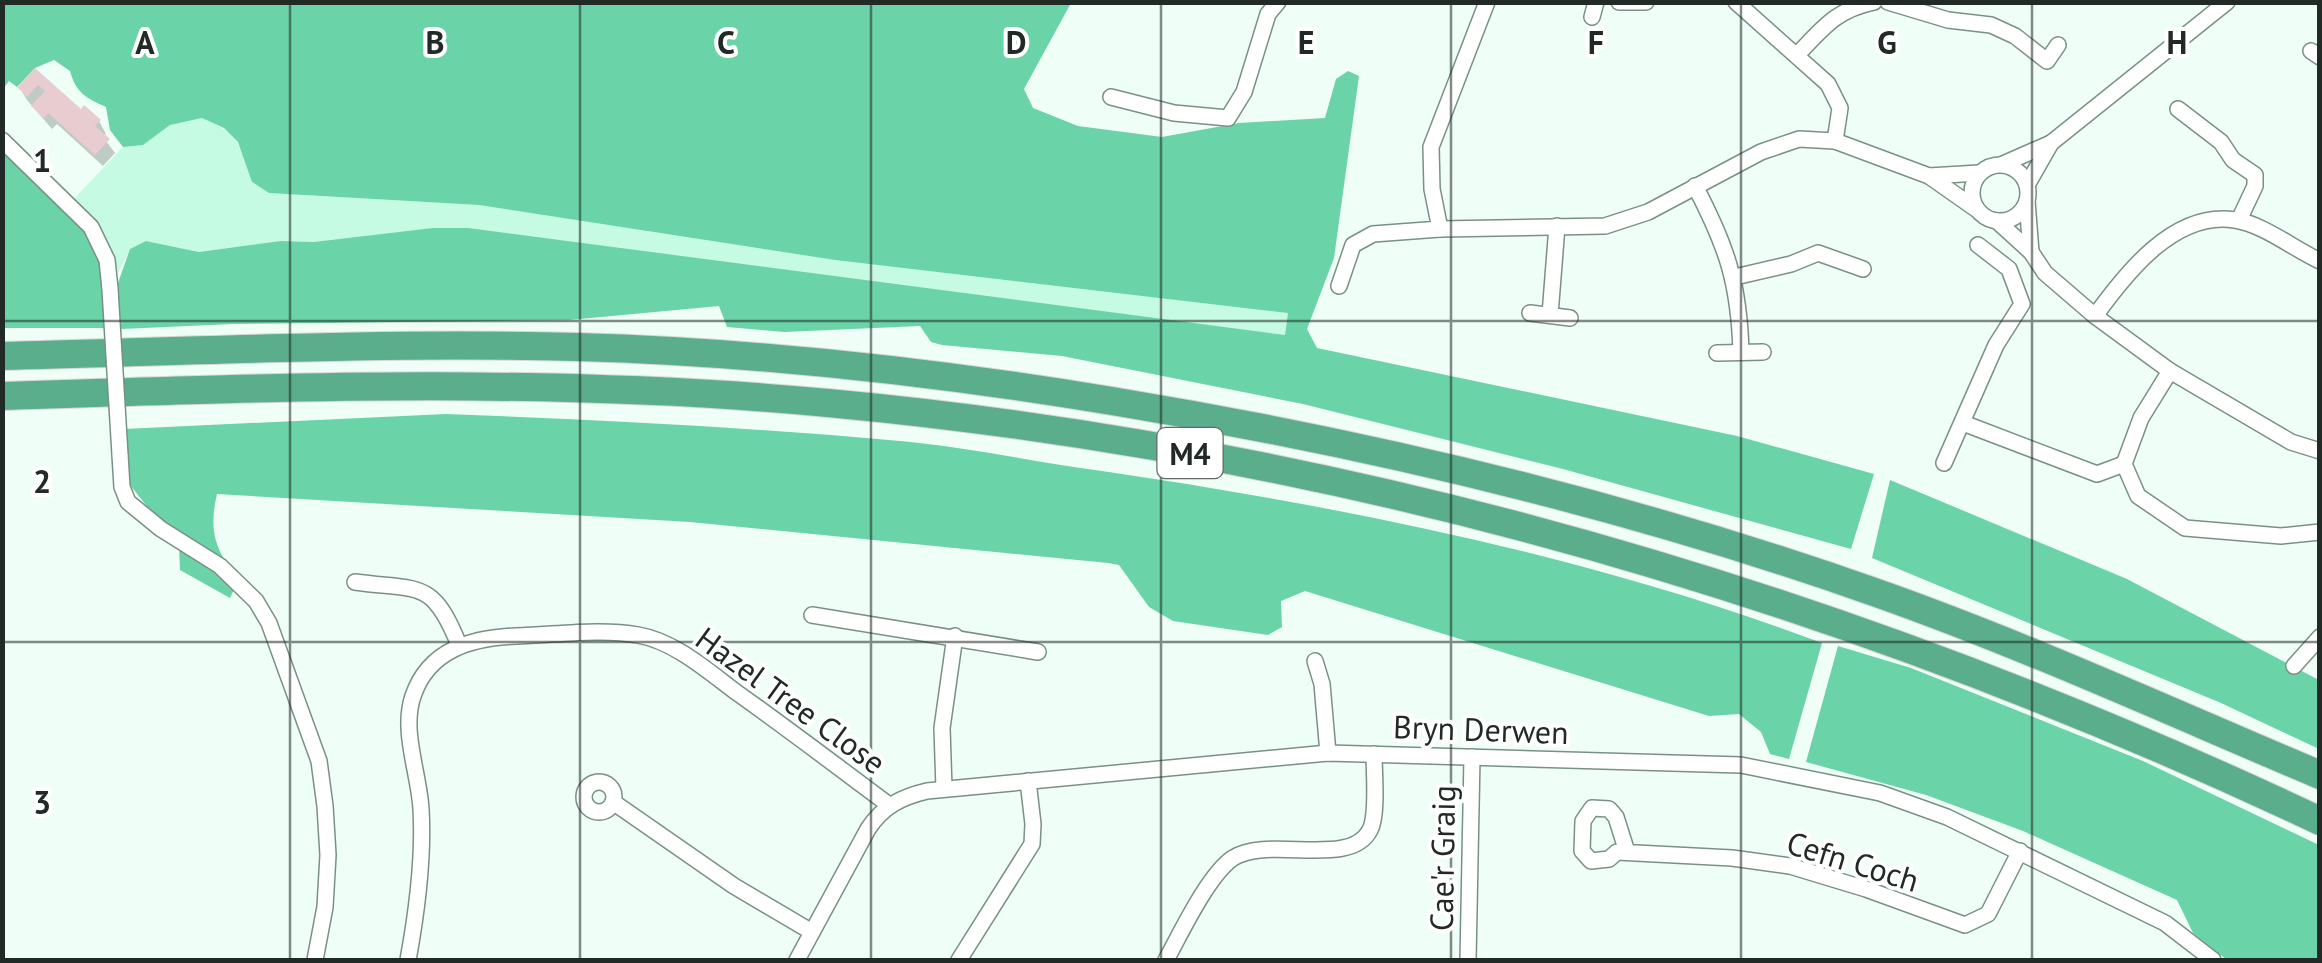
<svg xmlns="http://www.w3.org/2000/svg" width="2322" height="963" viewBox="0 0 2322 963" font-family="'PT Sans',sans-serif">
	<rect width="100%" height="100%" fill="#effef7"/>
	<path fill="#c5fbe2" d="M202 118C215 124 227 129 236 141 253 163 242 175 269 193L479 205 835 260 1288 313 1285 335 615 249 281 241 199 252 146 241 130 249 110 289 71 202 123 147 143 145 170 125Z"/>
	<g fill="#6bd3a8">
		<path d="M3 3H1071L1024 89 1033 108 1078 126 1162 137 1239 123 1325 118 1336 79 1348 71 1359 76 1334 258 1307 329 1317 348 1737 436 1874 474 1851 549 1563 469 1303 404 1062 356 942 345 931 342 920 326 784 332 727 327 719 306 569 320 233 324 121 329 118 312 108 328H3V140L91 227 112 300 130 249 146 241 199 252 281 241 314 242 433 228H468L1285 335 1288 313 835 260 479 205 269 193 252 182 238 142 224 128 202 118 170 125 143 145 123 147 110 130 106 107C86 98 76 93 70 71L54 60 35 68 17 87 9 81 3 89Z"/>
		<path d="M446 414C597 420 748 427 900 441 967 447 1035 462 1102 471 1346 507 1590 556 1822 643L1789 759 1770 754 1761 732 1739 714 1709 716 1305 591 1281 601 1282 627 1268 635 1173 621 1149 607 1119 565 1108 563 690 522 217 494C208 533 216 549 238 581L230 598 180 570 179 547 123 476 124 429Z"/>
		<polygon points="1890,480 2127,579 2319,680 2319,749 2221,703 1872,558"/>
		<polygon points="1838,646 1911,668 2143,761 2319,845 2319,960 2227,960 2193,933 2177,900 2023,831 1926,795 1806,762"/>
	</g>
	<polygon fill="#0003" points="35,71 81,112 99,121 106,134 103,137 115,153 103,166 57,124 52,129 27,100 20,88"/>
	<polygon fill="#e9cccf" points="35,68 81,109 84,105 101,120 95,126 110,139 95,155 48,113 44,118 31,106 45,91 38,85 27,97 17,87"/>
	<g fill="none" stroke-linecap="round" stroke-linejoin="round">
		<g stroke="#799185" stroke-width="18">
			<g id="street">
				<polyline points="1619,2 1646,2"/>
				<polyline points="1736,2 1828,84 1840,108 1835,141"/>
				<polyline points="1888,2 1948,20 1991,25 2015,36 2047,61 2058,45"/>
				<polyline points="1592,17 1596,2"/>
				<polyline points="2311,51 2320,57"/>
				<path d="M1798 54C1824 27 1836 10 1874 2"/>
				<polyline points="1111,97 1174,113 1228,118 1244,92 1268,14 1278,2"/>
				<polyline points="2178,109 2221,142 2233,160 2255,175 2255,186 2239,220"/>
				<polyline points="2,140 91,227 107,260 110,289"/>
				<polyline points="2003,164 2051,143 2227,2"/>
				<circle cx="2000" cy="193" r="28"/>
				<polyline points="1929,176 1979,173"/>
				<polyline points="2027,185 2051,143"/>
				<path d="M1695 186C1727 247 1739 283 1741 352"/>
				<polyline points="2027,201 2031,252"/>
				<polyline points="1997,221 2031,252 2045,273 2095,316 2170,371 2291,442 2320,451"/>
				<polyline points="1440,229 1605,226 1648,212 1761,152 1799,139 1835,141 1929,176 1976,209"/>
				<polyline points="1735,277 1791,264 1818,253 1863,269"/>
				<polyline points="1339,286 1353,245 1373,234 1440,229 1432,189 1431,147 1487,2"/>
				<polyline points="1530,313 1570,318"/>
				<polyline points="1550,315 1557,226"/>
				<path d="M2095 316C2126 273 2175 210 2235 220 2263 224 2294 249 2320 261"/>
				<polyline points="1717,353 1763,352"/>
				<polyline points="2170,371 2141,418 2124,464 2138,496 2185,528 2281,536 2320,532"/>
				<polyline points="1963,423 2097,474 2124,464"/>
				<polyline points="120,455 122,487 128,502 161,529 220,566 256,601 269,623 319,761 325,806 328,855 325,907 315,960"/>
				<polyline points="1944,463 1996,345 2022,304 2009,269 1978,245"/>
				<path d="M355 582C419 591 432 578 459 645"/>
				<polyline points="812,615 1038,652"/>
				<polyline points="1315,661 1322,684 1328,753"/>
				<polyline points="2294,666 2320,637"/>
				<circle cx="599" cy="797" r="15"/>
				<polyline points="944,789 942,728 955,636"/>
				<polyline points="613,802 734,886 812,932"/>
				<polyline points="1627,852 1616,817 1609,809 1592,808 1583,821 1582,851 1591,861 1609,859 1617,852 1732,858 1790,866 1866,889 1965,925 1988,914 2020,851"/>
				<path d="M408 960C417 911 424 860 421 809 419 773 401 731 413 696 429 649 472 638 516 636 555 635 600 628 638 635 674 641 708 671 736 692 788 729 838 767 889 805"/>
				<path d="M797 960 868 829C883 806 902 797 927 791L1328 753 1741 765 1880 793 1947 817 2165 923 2213 960"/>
				<polyline points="959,960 1032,844 1033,824 1028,781"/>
				<path d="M1166 960C1181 933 1208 875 1233 858 1269 835 1350 869 1370 830 1378 815 1374 773 1374 754"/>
				<polyline points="1468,960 1472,757"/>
			</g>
		</g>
		<g stroke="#d7d9d8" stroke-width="30">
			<g id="highway">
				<path d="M2 356C194 351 386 342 577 347 756 352 936 372 1112 401 1373 444 1628 505 1877 593 2027 646 2173 713 2320 775"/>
				<path d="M2 396C278 387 554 377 828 403 1349 451 1848 598 2320 821"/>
			</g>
		</g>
		<use href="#street" stroke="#fff" stroke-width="15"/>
		<use href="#highway" stroke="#5aae8b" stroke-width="28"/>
		<g stroke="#799185" stroke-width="18" stroke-linecap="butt">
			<polyline id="street-bridge" points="110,289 120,455"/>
		</g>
		<use href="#street-bridge" stroke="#fff" stroke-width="15"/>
	</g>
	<path fill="none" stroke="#212a26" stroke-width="2.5" stroke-opacity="0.55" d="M290 2V960M580 2V960M871 2V960M1161 2V960M1451 2V960M1741 2V960M2032 2V960M2 321H2320M2 642H2320"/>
	<g text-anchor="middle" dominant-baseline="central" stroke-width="8" stroke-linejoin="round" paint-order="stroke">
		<rect fill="#fff" stroke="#646a67" stroke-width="2.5" x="1157.5" y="428" width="65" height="50" rx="8"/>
		<g font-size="30" font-weight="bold" fill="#212a26">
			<text x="1190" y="453">M4</text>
		</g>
		<g font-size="32" fill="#212a26" stroke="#fff">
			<text transform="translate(791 700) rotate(36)">Hazel Tree Close</text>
			<text transform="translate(1481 729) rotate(2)">Bryn Derwen</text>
			<text transform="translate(1442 858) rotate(-89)">Cae'r Graig</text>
			<text transform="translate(1853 861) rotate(17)">Cefn Coch</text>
		</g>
	</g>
	<g font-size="32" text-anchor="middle" font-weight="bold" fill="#212a26" stroke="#fff" stroke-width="8" stroke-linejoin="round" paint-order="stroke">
		<text x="145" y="54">A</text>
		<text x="435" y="54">B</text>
		<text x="726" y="54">C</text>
		<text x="1016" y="54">D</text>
		<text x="1306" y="54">E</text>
		<text x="1596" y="54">F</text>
		<text x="1887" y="54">G</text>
		<text x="2177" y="54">H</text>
		<text x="42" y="172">1</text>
		<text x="42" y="493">2</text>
		<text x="42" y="814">3</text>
	</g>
	<rect width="2322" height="963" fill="none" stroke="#212a26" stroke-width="10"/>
</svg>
